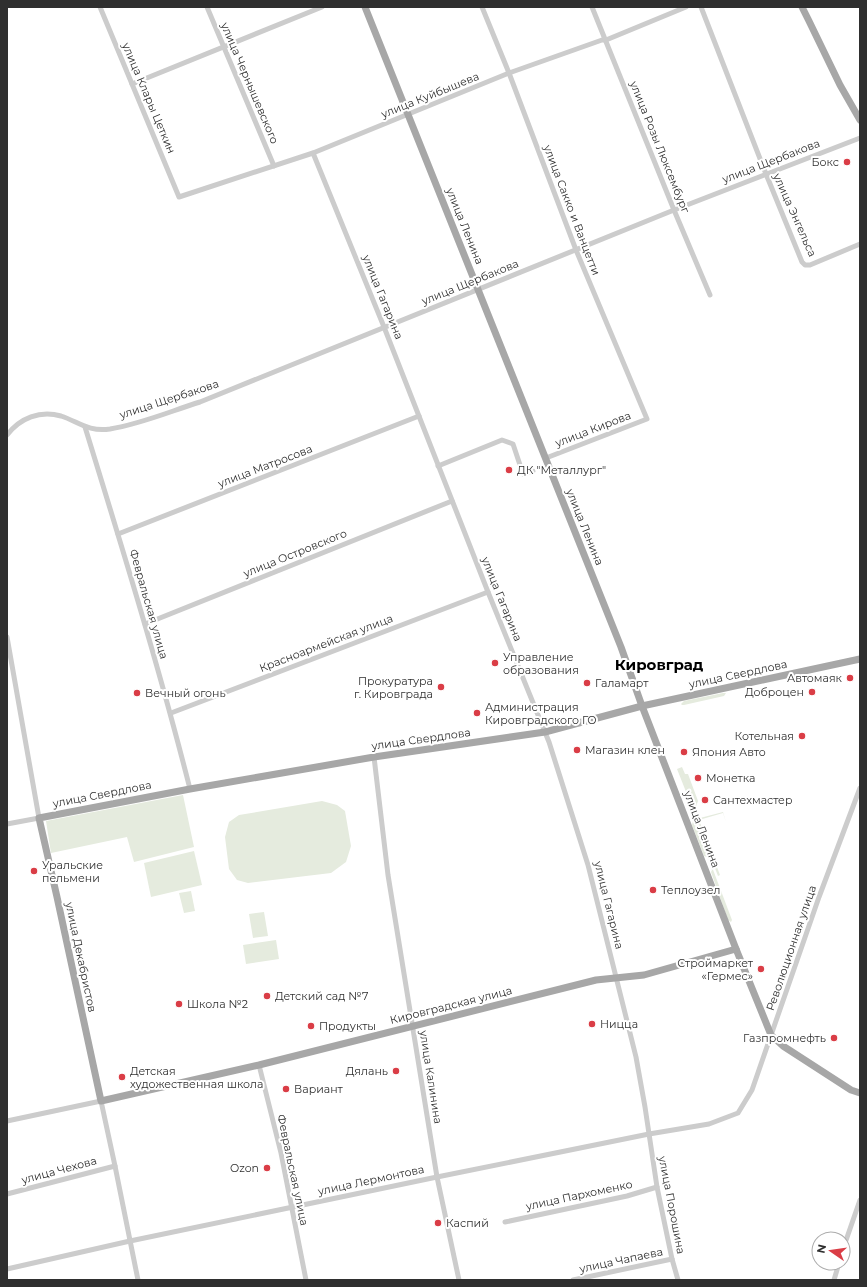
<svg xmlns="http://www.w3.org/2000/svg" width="867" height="1287" viewBox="0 0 867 1287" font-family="Montserrat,sans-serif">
	<rect width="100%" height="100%" fill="#fff"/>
	<g fill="#e5ebde">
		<polygon points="723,693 726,693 724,696 684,705 682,705 681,704 684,701"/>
		<polygon points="682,767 685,774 688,774 698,801 694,812 677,769"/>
		<polygon points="183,795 194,847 134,862 127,837 51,853 46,821"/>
		<polygon points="322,801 337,805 345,811 351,846 346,862 331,873 248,883 237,880 229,869 225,837 229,822 239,815"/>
		<polygon points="723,812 726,822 723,813 699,820 720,875 718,876 696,819 700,818"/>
		<polygon points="693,821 695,822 732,920 731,922 728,920 711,872 712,870 707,857 704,856 692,825"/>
		<polygon points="194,851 202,885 151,897 144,863"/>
		<polygon points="191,891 195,911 184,913 179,893"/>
		<polygon points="264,912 268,936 253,938 249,914"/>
		<polygon points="276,940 279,959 246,964 243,945"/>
	</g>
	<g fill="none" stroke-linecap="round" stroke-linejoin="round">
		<g stroke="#ccc" stroke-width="5">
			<polyline points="100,7 179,197 313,153 509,73 602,40 606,40 686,7"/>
			<polyline points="207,7 274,166"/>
			<polyline points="482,7 509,73 576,250 647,419 546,458"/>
			<polyline points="592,7 674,210 710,295"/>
			<polyline points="701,7 766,174 802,262 805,265 810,265 860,244"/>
			<polyline points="132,84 322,7"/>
			<polyline points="313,153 384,327 488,592 549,742 588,865 636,1057 645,1107 657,1187 672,1259 678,1280"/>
			<path d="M85 427C122 547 159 667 190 789"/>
			<path d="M7 435C20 418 40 410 61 416 79 422 88 432 110 429 141 424 171 411 200 402L674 210 860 138"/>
			<polyline points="438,466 502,440 513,444 523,474 533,471"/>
			<polyline points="118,534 419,416"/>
			<polyline points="145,624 452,501"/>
			<polyline points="7,637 39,818 7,824"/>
			<polyline points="171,713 488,592"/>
			<polyline points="374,757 388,875 437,1177 459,1280"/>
			<polyline points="259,1065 281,1153 306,1280"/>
			<polyline points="7,1121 101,1101 115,1166 138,1280"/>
			<polyline points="7,1194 115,1166"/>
			<polyline points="505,1222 627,1196 657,1187"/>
			<polyline points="843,1249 860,1200"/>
			<polyline points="7,1269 130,1241 437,1177 649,1134 709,1124 738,1113 752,1090 819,897 860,788"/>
			<polyline points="573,1280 672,1259"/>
			<polyline points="834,1280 839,1263"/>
		</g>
		<g stroke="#a7a7a7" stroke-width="7">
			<polyline points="365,7 621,647 642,706 736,949 771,1035 783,1046 851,1090 860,1093"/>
			<polyline points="802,7 809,21 840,85 860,120"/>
			<polyline points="736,949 644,975 596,980 259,1065 101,1101 57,897 39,818 190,789 374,757 545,732 642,706 860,659"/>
		</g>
	</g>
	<g fill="#da3d46" stroke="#fff" stroke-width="1.5">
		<circle cx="847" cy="162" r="4"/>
		<circle cx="509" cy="470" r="4"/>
		<circle cx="495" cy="663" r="4"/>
		<circle cx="850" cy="678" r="4"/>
		<circle cx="587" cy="683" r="4"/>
		<circle cx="441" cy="687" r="4"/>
		<circle cx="812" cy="692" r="4"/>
		<circle cx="137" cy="693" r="4"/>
		<circle cx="477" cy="713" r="4"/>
		<circle cx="802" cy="736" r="4"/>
		<circle cx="577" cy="750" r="4"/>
		<circle cx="684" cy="752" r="4"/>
		<circle cx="698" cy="778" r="4"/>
		<circle cx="705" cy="800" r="4"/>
		<circle cx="34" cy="871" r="4"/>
		<circle cx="653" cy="890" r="4"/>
		<circle cx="761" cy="969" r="4"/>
		<circle cx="267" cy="996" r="4"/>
		<circle cx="179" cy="1004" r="4"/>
		<circle cx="592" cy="1024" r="4"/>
		<circle cx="311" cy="1026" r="4"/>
		<circle cx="834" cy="1038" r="4"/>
		<circle cx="396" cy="1071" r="4"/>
		<circle cx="122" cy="1077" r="4"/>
		<circle cx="286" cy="1089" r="4"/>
		<circle cx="267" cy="1168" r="4"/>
		<circle cx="438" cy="1223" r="4"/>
	</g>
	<g text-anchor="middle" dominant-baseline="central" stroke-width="4" stroke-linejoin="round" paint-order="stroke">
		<g font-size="11" fill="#2f2f2f" stroke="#fff">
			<text transform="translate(250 83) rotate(67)">улица Чернышевского</text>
			<text transform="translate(430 95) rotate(-22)">улица Куйбышева</text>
			<text transform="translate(149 98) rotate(67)">улица Клары Цеткин</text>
			<text transform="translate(660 147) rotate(68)">улица Розы Люксембург</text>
			<text transform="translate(771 161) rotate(-21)">улица Щербакова</text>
			<text transform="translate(572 210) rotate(69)">улица Сакко и Ванцетти</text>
			<text transform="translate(795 215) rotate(66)">улица Энгельса</text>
			<text transform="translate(465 226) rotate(68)">улица Ленина</text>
			<text transform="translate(470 282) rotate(-22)">улица Щербакова</text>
			<text transform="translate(383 297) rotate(68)">улица Гагарина</text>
			<text transform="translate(169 399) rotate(-18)">улица Щербакова</text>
			<text transform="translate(593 429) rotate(-21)">улица Кирова</text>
			<text transform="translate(265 466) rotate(-21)">улица Матросова</text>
			<text transform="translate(585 527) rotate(68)">улица Ленина</text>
			<text transform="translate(295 553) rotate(-22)">улица Островского</text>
			<text transform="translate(502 599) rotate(68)">улица Гагарина</text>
			<text transform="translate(149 604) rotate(74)">Февральская улица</text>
			<text transform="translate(326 643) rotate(-21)">Красноармейская улица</text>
			<text transform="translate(738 674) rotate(-12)">улица Свердлова</text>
			<text transform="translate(421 739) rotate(-8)">улица Свердлова</text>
			<text transform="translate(102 794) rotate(-11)">улица Свердлова</text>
			<text transform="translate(702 829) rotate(69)">улица Ленина</text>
			<text transform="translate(609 905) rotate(76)">улица Гагарина</text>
			<text transform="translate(791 948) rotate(-71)">Революционная улица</text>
			<text transform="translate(81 957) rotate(78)">улица Декабристов</text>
			<text transform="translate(451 1005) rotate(-14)">Кировградская улица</text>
			<text transform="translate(431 1077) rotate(81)">улица Калинина</text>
			<text transform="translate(59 1170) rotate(-15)">улица Чехова</text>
			<text transform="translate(293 1170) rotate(78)">Февральская улица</text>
			<text transform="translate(371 1180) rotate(-12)">улица Лермонтова</text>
			<text transform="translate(579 1195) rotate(-12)">улица Пархоменко</text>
			<text transform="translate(672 1205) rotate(79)">улица Порошина</text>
			<text transform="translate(621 1260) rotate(-12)">улица Чапаева</text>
		</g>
		<g font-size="11" fill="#2f2f2f" stroke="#fff" text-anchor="start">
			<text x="839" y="162" text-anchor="end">Бокс</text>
			<text x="517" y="470">ДК "Металлург"</text>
			<text x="503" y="657">Управление<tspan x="503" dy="13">образования</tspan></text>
			<text x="842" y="678" text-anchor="end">Автомаяк</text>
			<text x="433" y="681" text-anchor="end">Прокуратура<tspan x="433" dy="13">г. Кировграда</tspan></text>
			<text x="595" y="683">Галамарт</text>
			<text x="804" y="692" text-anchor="end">Доброцен</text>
			<text x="145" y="693">Вечный огонь</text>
			<text x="485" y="707">Администрация<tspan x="485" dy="13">Кировградского ГО</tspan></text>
			<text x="794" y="736" text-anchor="end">Котельная</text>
			<text x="585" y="750">Магазин клен</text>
			<text x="692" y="752">Япония Авто</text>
			<text x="706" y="778">Монетка</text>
			<text x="713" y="800">Сантехмастер</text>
			<text x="42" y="865">Уральские<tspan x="42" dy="13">пельмени</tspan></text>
			<text x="661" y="890">Теплоузел</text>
			<text x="753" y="963" text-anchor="end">Строймаркет<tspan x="753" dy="13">«Гермес»</tspan></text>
			<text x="275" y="996">Детский сад №7</text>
			<text x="187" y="1004">Школа №2</text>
			<text x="600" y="1024">Ницца</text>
			<text x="319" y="1026">Продукты</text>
			<text x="826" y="1038" text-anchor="end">Газпромнефть</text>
			<text x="130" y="1071">Детская<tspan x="130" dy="13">художественная школа</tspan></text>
			<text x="388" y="1071" text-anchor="end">Дялань</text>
			<text x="294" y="1089">Вариант</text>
			<text x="259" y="1168" text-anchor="end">Ozon</text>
			<text x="446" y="1223">Каспий</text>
		</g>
		<g font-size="15" font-weight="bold" fill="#000" stroke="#fff">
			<text x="659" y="664">Кировград</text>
		</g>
	</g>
	<rect width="867" height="1287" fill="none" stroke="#2f2f2f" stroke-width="16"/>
	<g transform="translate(831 1251) rotate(283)"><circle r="19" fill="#ffffff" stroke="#acacac"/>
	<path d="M0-3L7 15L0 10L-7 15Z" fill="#da3d46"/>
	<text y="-6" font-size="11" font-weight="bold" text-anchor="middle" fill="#2f2f2f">N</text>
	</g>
</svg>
